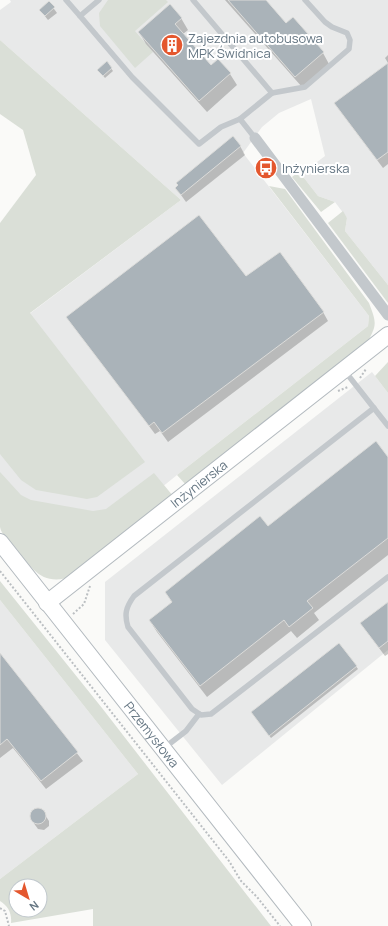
<svg xmlns="http://www.w3.org/2000/svg" width="388" height="926" viewBox="0 0 388 926" font-family="Manrope,sans-serif">
	<rect width="100%" height="100%" fill="#fafaf8"/>
	<g fill="#e8e9e9">
		<polygon points="10,0 388,0 388,285 345,231 347,218 335,202 318,196 301,174 325,156 311,99 279,113 262,127 243,153 369,316 368,326 177,475 83,551 0,502 0,336 181,200 0,40 0,10 11,2"/>
		<polygon points="372,372 388,393 388,650 222,785 105,640 105,582"/>
		<polygon points="0,600 138,774 0,879"/>
	</g>
	<g fill="#dadfd7" fill-rule="evenodd">
		<polygon points="108,0 166,0 168,2 135,31 153,52 135,68 100,26 99,13"/>
		<polygon points="0,40 181,200 30,313 145,462 97,497 87,499 36,490 21,480 0,454 0,223 36,175 23,130 0,114"/>
		<polygon points="297,173 299,176 301,174 318,196 335,202 321,212 292,177"/>
		<path d="M269 186 285 189 369 303C377 324 377 325 366 345L186 485 177 475 368 326 369 316Z"/>
		<polygon points="343,211 347,218 345,231 388,285 388,303 328,223"/>
		<polygon points="388,362 388,393 375,376"/>
		<path d="M0 472 21 495 31 500 93 511 106 509 154 473 173 496 74 576C42 587 33 570 15 547 10 542 1 534 0 527 0 512 0 489 0 472Z"/>
		<path d="M0 581 102 708 271 926H93V909L11 923C12 913 8 906 0 901V879L138 774 0 600ZM16 886H40V910H16Z"/>
	</g>
	<g fill="#0003">
		<polygon points="225,0 264,0 286,25 323,53 329,64 302,87"/>
		<polygon points="49,2 57,13 48,20 40,10"/>
		<polygon points="181,18 188,30 183,34 211,67 230,74 237,85 207,112 146,44 139,32"/>
		<polygon points="388,55 388,63 385,58"/>
		<polygon points="107,63 113,71 105,78 100,72"/>
		<polygon points="388,64 388,164 383,168 341,112"/>
		<polygon points="240,146 245,155 186,202 176,188"/>
		<polygon points="245,278 323,312 328,321 168,442 160,431 155,434 68,318"/>
		<polygon points="388,458 388,555 314,613 319,620 297,638 291,631 207,697 157,632 150,621 172,603 166,592 268,527"/>
		<polygon points="388,603 388,654 385,656 361,624"/>
		<polygon points="339,644 358,669 271,738 254,715"/>
		<polygon points="0,655 83,761 46,789 13,748 0,758"/>
		<polygon points="36,808 41,809 49,821 49,826 44,830 38,829 30,818 32,812"/>
	</g>
	<g fill="#aab3b9" stroke="#dcdcda">
		<polygon points="228,0 266,0 286,23 293,17 324,52 295,77"/>
		<polygon points="49,1 55,7 45,16 39,10"/>
		<polygon points="170,4 182,18 175,24 211,65 218,59 231,73 199,101 138,32"/>
		<polygon points="107,61 112,68 103,76 97,70"/>
		<polygon points="388,63 388,152 377,160 334,103"/>
		<polygon points="233,136 241,146 181,195 175,188 178,185 176,183"/>
		<polygon points="199,215 246,276 280,252 324,312 162,433 154,422 149,426 66,317"/>
		<polygon points="376,441 388,457 388,538 307,601 313,608 289,627 284,620 200,686 149,620 172,602 165,592 260,516 268,526"/>
		<polygon points="388,602 388,641 379,648 360,623"/>
		<polygon points="339,643 357,666 269,736 251,712"/>
		<polygon points="0,653 78,752 41,781 7,739 0,745"/>
		<circle cx="38" cy="816" r="8"/>
	</g>
	<g fill="none" stroke-linecap="round" stroke-linejoin="round">
		<g stroke="#b3babf" stroke-width="18">
			<g id="secondary">
				<path id="s1" d="M0 542 303 926"/>
				<path id="s2" d="M47 603 388 335"/>
			</g>
		</g>
		<g stroke="#bbbfc2" stroke-width="2" stroke-dasharray="2 2" stroke-linecap="butt">
			<polyline points="360,378 366,369"/>
			<polyline points="338,391 348,387"/>
			<polyline points="0,571 229,861 241,881 257,897 280,926"/>
			<polyline points="73,614 84,604 90,586"/>
			<polyline points="0,908 5,911 9,926"/>
		</g>
		<g stroke="#c3c8cc" stroke-width="5.5">
			<polyline points="66,0 80,16"/>
			<polyline points="99,0 80,16 132,77 199,144 221,127 240,119"/>
			<polyline points="193,0 272,93 240,119 255,138"/>
			<polyline points="272,93 305,87 349,49 350,40 347,33 332,27 325,22 305,0"/>
			<polyline points="344,370 388,426"/>
			<path d="M374 408 134 596C126 607 124 614 128 627L192 709 201 715 211 714 388 577"/>
			<polyline points="164,748 186,731 199,714"/>
		</g>
		<polyline stroke="#c3c8cc" stroke-width="11" points="255,138 388,315"/>
		<use href="#secondary" stroke="#fff" stroke-width="16"/>
	</g>
	<defs>
		<g id="building-disc" transform="scale(1.15)"><circle r="9.5" fill="#e4572e" stroke="#fff"/><path d="M-4-6H4V6H1V3H-1V6H-4ZM-2.5-4.3h1.7v1.8h-1.7ZM.8-4.3h1.7v1.8H.8ZM-2.5-1h1.7V.8h-1.7ZM.8-1h1.7V.8H.8Z" fill="#fff"/></g>
		<g id="bus-disc" transform="scale(1.15)"><circle r="9.5" fill="#e4572e" stroke="#fff"/><path d="M-5-6H5V4H4V6H2V4H-2V6H-4V4H-5ZM-3.5-4V0h7V-4ZM-3.5 1.2v1.5H-2V1.2ZM2 1.2v1.5H3.5V1.2Z" fill="#fff"/></g>
	</defs>
	<g fill-rule="evenodd">
		<use href="#building-disc" x="172" y="45"/>
		<use href="#bus-disc" x="266" y="168"/>
	</g>
	<g text-anchor="middle" dominant-baseline="central" stroke-width="4" stroke-linejoin="round" paint-order="stroke">
		<g font-size="13" fill="#657683" stroke="#fff" text-anchor="start">
			<text x="188" y="38">Zajezdnia autobusowa<tspan x="188" dy="15">MPK Świdnica</tspan></text>
			<text x="282" y="168">Inżynierska</text>
		</g>
		<g font-size="13" fill="#657683" stroke="#fff">
			<text stroke="none"><textPath href="#s2" startOffset="193">Inżynierska</textPath></text>
			<text stroke="none"><textPath href="#s1" startOffset="245">Przemysłowa</textPath></text>
		</g>
	</g>
	<g transform="translate(28 898) rotate(142)"><circle r="19" fill="#ffffff" stroke="#c1c8cd"/>
	<path d="M0-3L7 15L0 10L-7 15Z" fill="#e4572e"/>
	<text y="-6" font-size="11" font-weight="bold" text-anchor="middle" fill="#657683">N</text>
	</g>
</svg>
